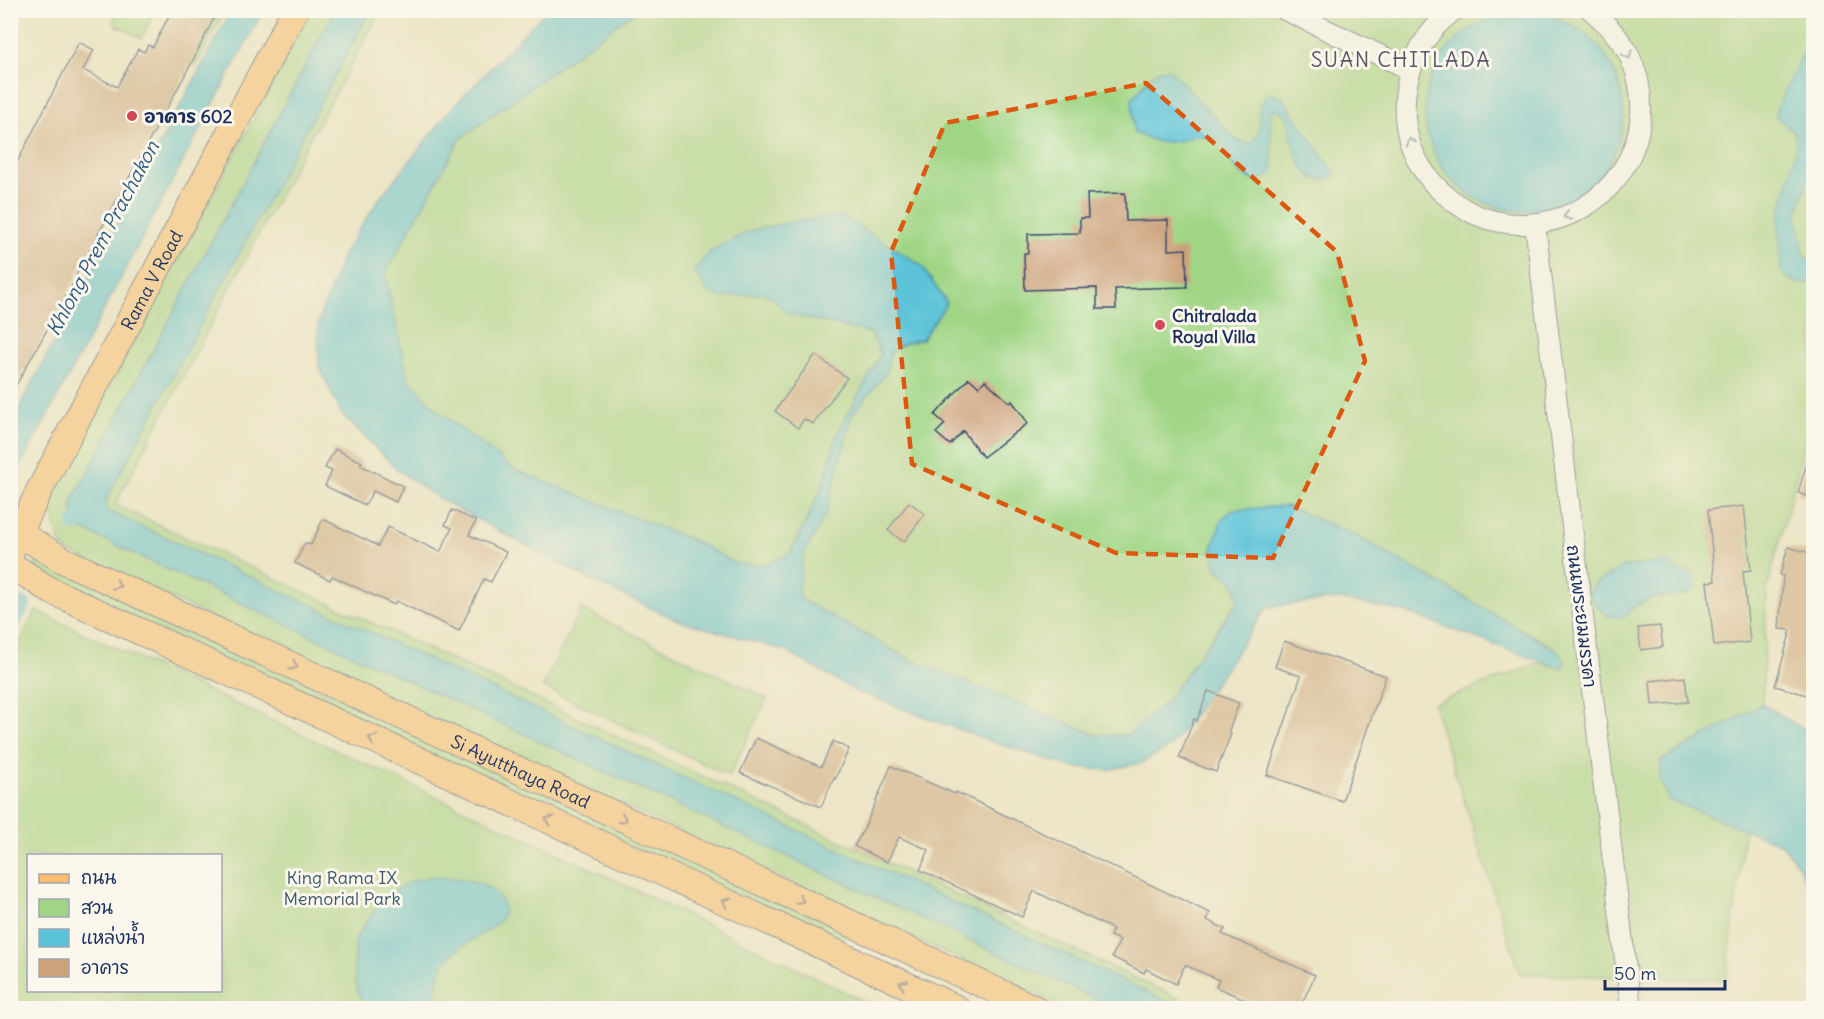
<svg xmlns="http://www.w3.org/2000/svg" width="1824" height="1019" viewBox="0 0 1824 1019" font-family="Delius,'Playpen Sans Thai',sans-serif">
	<rect width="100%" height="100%" fill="#fbf7ec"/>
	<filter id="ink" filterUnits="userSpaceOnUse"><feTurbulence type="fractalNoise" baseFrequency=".0167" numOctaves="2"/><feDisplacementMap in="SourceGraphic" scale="12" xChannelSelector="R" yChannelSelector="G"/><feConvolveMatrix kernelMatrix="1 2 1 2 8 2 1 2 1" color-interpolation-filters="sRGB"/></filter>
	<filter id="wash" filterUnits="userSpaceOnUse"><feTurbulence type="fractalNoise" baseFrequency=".008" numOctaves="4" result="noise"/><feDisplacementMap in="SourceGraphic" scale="24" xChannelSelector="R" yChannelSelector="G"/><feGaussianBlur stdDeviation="1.35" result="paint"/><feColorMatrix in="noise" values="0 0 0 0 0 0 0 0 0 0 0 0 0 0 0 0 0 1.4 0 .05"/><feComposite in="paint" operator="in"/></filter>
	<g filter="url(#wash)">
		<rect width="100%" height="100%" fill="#ece5c7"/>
		<g fill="#a0d585" stroke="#5e8272" stroke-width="1.5" fill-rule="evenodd">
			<polygon points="115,11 155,10 155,11 141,38 117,26 114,22"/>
			<polygon points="201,11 225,11 195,66 184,55"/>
			<polygon points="311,11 335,11 72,502 72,508 81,529 1115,1008 1066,1008 67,551 60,542 50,507 54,490"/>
			<polygon points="370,11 381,11 306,145 115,505 455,661 1199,1008 1181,1008 108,511 106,506 107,498"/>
			<polygon points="635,11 1813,11 1813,412 1767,590 1762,704 1661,761 1669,800 1745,829 1726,980 1520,974 1433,704 1541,662 1562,669 1564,661 1558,650 1353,534 1219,571 1234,582 1239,600 1165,703 1129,735 1097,735 909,659 802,600 798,592 803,555 826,514 852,415 886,373 890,353 903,344 922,339 842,216 797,221 752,230 721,297 763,293 774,298 788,314 871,333 881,355 838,432 823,485 789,554 764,565 736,564 692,540 515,470 437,410 408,379 385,274 460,139"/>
			<polygon points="39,562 93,583 844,930 846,938 841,942 65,587 36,568 35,563"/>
			<polygon points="581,609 767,698 729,776 543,687"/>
			<path d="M36 611 598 872 878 1008H11V659ZM28 856H220V990H28Z"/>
		</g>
		<g fill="#5bc3d8" stroke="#3b799b" stroke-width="1.5">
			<polygon points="231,11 263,11 11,484 11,423"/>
			<polygon points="335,11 370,11 107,498 106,506 108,511 1181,1008 1115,1008 81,529 72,508 72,502"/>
			<polygon points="546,11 635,11 460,139 385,274 408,379 437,410 515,470 692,540 736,564 764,565 789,554 800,536 823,485 838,432 881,354 871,333 788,314 774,298 763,293 721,297 708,292 694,270 712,250 752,230 797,221 842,216 921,265 947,303 922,339 903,344 890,353 886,373 852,415 826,514 803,555 798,592 802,600 909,659 1096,735 1128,735 1165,703 1239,601 1234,582 1219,571 1211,552 1222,519 1233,510 1286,506 1353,534 1558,651 1564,661 1562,669 1405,612 1338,599 1267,607 1181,734 1168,748 1141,763 1108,770 1075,768 990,741 855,691 786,651 678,620 592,581 438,498 397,469 341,413 319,366 318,322 343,255 379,199 453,107"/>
			<circle cx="1524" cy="112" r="99"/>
			<path d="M1813 46V167L1797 214 1804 255 1813 263V283C1796 284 1793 284 1781 271L1779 219 1797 145 1794 132 1776 117V110L1806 47Z"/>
			<path d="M1169 69 1236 140 1249 144C1264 135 1257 121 1260 107 1261 103 1265 98 1268 94L1281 96 1336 175C1332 176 1326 180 1322 180 1296 180 1292 134 1287 115L1276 108 1270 112 1273 173C1269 175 1264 178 1260 179 1240 184 1228 154 1220 141L1199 135 1174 142H1158L1134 133 1132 100 1149 78 1157 71Z"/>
			<path d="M1668 562 1678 571 1692 574 1697 586 1690 594 1652 598 1633 607 1626 616C1604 620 1601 611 1589 595L1593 585 1621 567Z"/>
			<polygon points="1762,704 1813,735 1813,894 1810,893 1799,866 1782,844 1669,800 1660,781 1661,761"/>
			<path d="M430 877C453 877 494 878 503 905 505 911 504 916 499 921 483 936 461 943 447 960 440 969 433 996 431 1008H365L357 989 354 965 356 937 381 901 408 882Z"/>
		</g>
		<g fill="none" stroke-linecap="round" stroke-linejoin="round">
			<g stroke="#5bc3d8" stroke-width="16">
				<polyline points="75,524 77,521"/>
				<polyline points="10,626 23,605"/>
			</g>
		</g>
		<g id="blocks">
			<g fill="#cca27b">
				<polygon points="172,10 218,10 191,64 76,275 77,276 10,396 10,176 79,42 94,50 83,70 117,87 138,49 144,52 148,45 153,47"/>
				<polygon points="1125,193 1126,221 1168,220 1168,250 1186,249 1187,287 1115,289 1116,309 1097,309 1097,288 1025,290 1024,253 1028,253 1028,234 1080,233 1080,218 1088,218 1087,194"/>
				<polygon points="815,355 847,378 813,424 804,419 798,428 775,411"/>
				<polygon points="969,378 979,387 985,380 1010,403 1012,401 1028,423 983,457 963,431 950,445 936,433 945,424 935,415"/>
				<polygon points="335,449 362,462 360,465 403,486 396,502 373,491 365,505 325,486 332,471 325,468"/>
				<polygon points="1810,452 1814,452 1814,498 1798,493"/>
				<polygon points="909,502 925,514 904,542 888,530"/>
				<polygon points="1744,506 1751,570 1743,571 1750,642 1714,646 1707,582 1715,581 1708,510"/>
				<polygon points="452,510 476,521 469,535 506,552 491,582 484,579 459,631 396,601 394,605 332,576 330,580 295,563 305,543 311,545 323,519 378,546 388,527 440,552 452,528 445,525"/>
				<polygon points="1788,547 1814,554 1814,697 1775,686 1791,630 1779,629 1783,576 1780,575"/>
				<polygon points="1660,626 1663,647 1641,650 1638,628"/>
				<polygon points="1284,641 1386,676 1342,801 1267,775 1301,676 1275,667"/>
				<polygon points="1685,677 1688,702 1652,705 1650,681"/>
				<polygon points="1208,691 1239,703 1228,733 1231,734 1216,772 1179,758 1194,719 1197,721"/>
				<polygon points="756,738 821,767 833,741 849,749 835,779 834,778 821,807 740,773"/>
				<polygon points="891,766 955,794 956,792 1210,913 1207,920 1225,929 1222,934 1315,975 1300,1008 1265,1008 1216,987 1219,980 1185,965 1176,984 1146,969 1144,973 1112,957 1120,940 1110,936 1113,929 1034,891 1022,917 920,870 929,850 899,837 887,862 854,846 864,829"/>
			</g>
		</g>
	</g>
	<g filter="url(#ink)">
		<use href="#blocks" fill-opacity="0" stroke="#3a4a6e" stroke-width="1.5"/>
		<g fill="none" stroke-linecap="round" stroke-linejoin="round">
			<g stroke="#3a4a6e" stroke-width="22">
				<g id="minor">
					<polyline points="1285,10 1411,70"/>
					<path d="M1455 10C1420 34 1402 76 1405 117 1407 149 1424 179 1449 198 1470 216 1498 225 1525 224 1611 222 1667 133 1629 55 1620 37 1606 23 1591 10"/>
					<polyline points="1535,224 1631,1008"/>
				</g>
			</g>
			<g stroke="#3a4a6e" stroke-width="28">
				<g id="major">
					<path id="s1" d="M10 528 63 560 1034 1008"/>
					<path id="s2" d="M12 549 40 489 295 10"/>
					<polyline points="10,564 51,591 65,597 956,1008"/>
				</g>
			</g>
			<use href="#minor" stroke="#fff" stroke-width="20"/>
			<use href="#major" stroke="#febc70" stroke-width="26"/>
		</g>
		<defs><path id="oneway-chevron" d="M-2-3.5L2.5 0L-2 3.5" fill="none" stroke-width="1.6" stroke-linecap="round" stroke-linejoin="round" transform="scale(1.5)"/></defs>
		<g stroke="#8d97ae">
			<use href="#oneway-chevron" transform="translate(1628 55) rotate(64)"/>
			<use href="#oneway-chevron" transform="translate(1410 141) rotate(-107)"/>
			<use href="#oneway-chevron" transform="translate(1567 216) rotate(159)"/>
		</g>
		<g stroke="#816e66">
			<use href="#oneway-chevron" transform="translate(117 585) rotate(25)"/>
			<use href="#oneway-chevron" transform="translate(294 666) rotate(25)"/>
			<use href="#oneway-chevron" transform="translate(372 739) rotate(-155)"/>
			<use href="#oneway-chevron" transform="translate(623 819) rotate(25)"/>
			<use href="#oneway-chevron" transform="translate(549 820) rotate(-155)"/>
			<use href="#oneway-chevron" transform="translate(800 900) rotate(25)"/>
			<use href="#oneway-chevron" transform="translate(726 902) rotate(-155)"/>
			<use href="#oneway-chevron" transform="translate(903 984) rotate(-155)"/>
		</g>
	</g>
	<path d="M0 0H1824V1019H0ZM1146 83 1337 252 1365 361 1273 558 1116 553 912 464 891 252 945 123Z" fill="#ece5c7" fill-opacity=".55" fill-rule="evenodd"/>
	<path fill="none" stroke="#de5710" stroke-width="4.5" stroke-dasharray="12 8" stroke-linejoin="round" d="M1146 83 1337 252 1365 361 1273 558 1116 553 912 464 891 252 945 123Z"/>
	<g fill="#d1495b" stroke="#fbf7ec" stroke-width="2">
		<circle cx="132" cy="116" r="6"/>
		<circle cx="1160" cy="325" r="6"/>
	</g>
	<g text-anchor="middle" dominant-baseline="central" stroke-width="6" stroke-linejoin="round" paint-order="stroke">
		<g font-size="18" font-weight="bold" fill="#1b2f5e" stroke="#fbf7ec" text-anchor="start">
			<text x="144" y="116">อาคาร 602</text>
			<text x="1172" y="315">Chitralada<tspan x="1172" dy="21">Royal Villa</tspan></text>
		</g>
		<g font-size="18" fill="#1b2f5e" stroke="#fbf7ec">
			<text stroke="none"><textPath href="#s2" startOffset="303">Rama V Road</textPath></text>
			<text transform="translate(1582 616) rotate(83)">ถนนพระยมมรรคา</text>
			<text stroke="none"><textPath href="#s1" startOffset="566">Si Ayutthaya Road</textPath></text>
		</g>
		<g font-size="18" fill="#3c5868" stroke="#fbf7ec">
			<text x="342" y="877">King Rama IX<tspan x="342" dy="21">Memorial Park</tspan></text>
		</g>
		<g font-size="20" font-style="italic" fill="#2e5b83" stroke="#fbf7ec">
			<text transform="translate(102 238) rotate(-62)">Khlong Prem Prachakon</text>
		</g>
		<g font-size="21" letter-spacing="1.5" fill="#595768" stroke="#fbf7ec">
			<text x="1401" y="59">SUAN CHITLADA</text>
		</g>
	</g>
	<rect width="1824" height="1019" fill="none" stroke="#fbf7ec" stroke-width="36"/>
	<rect x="27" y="854" width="195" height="138" fill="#fbf7ec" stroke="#a1a7b3" stroke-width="1.5"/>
	<rect x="39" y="874" width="30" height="9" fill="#febc70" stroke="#a1a7b3" stroke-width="1.5"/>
	<text x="81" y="884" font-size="18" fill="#1b2f5e">ถนน</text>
	<rect x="39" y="899" width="30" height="18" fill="#a0d585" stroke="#a1a7b3" stroke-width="1.5"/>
	<text x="81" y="914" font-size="18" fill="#1b2f5e">สวน</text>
	<rect x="39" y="929" width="30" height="18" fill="#5bc3d8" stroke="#a1a7b3" stroke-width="1.5"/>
	<text x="81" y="944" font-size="18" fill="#1b2f5e">แหล่งน้ำ</text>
	<rect x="39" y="959" width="30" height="18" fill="#cca27b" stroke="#a1a7b3" stroke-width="1.5"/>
	<text x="81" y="974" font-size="18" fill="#1b2f5e">อาคาร</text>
	<path d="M1605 980v9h120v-9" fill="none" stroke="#1b2f5e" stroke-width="3"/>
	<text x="1614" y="980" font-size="18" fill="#1b2f5e" stroke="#fbf7ec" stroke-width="4.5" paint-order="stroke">50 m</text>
</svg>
